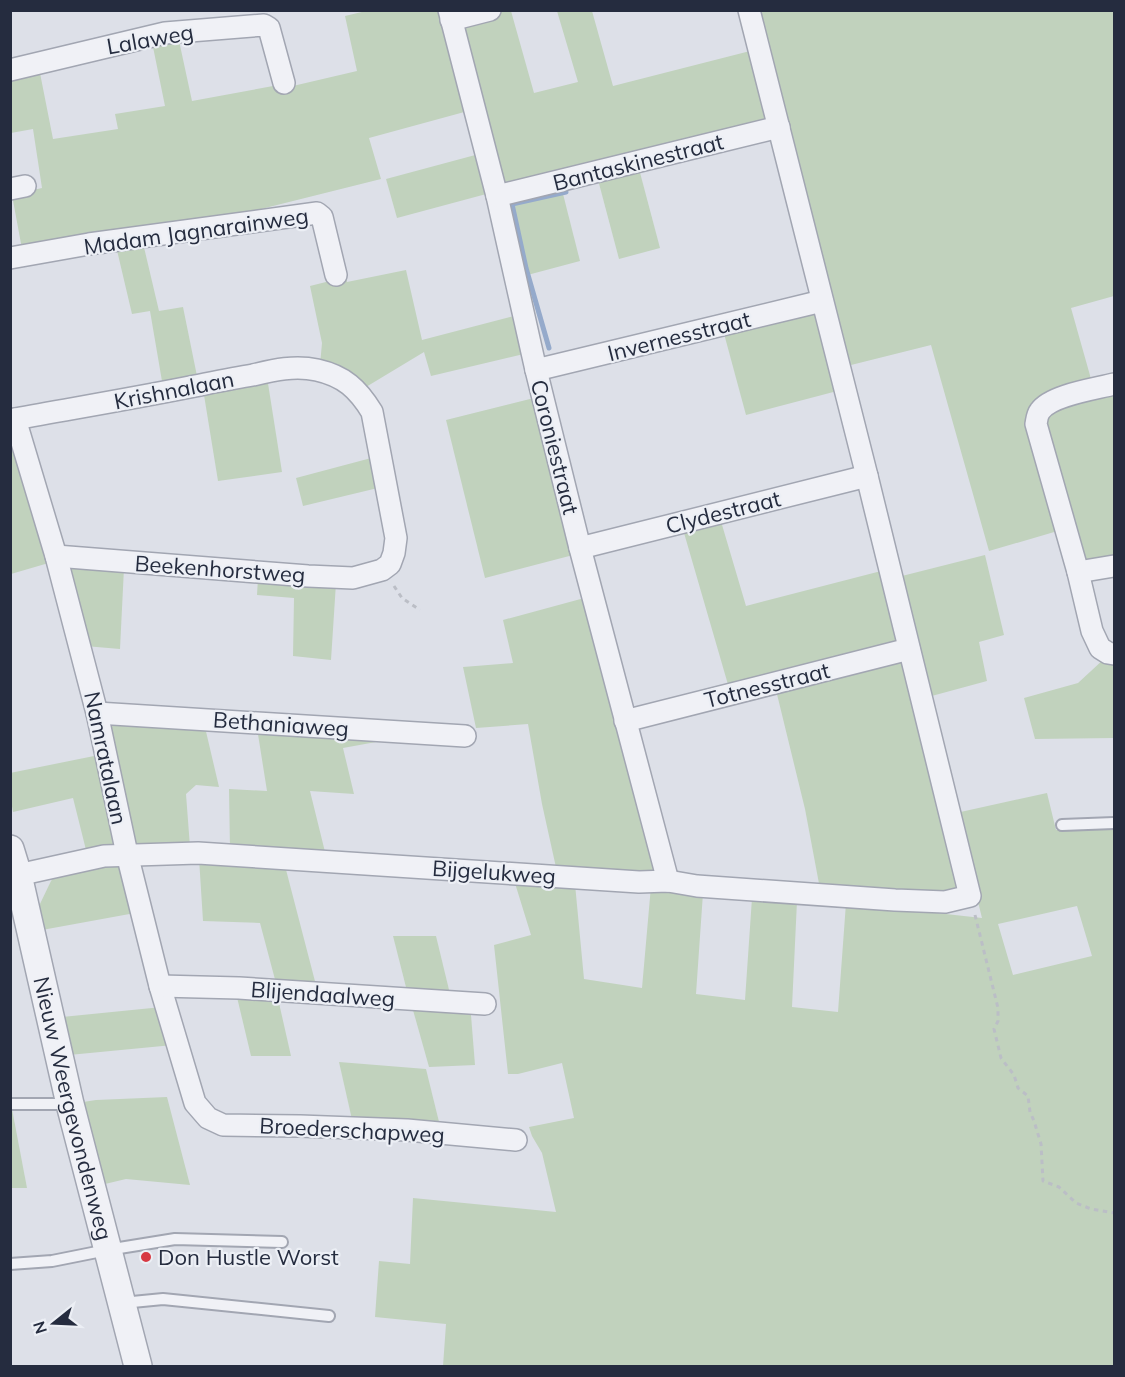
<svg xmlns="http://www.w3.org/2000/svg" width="1125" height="1377" viewBox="0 0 1125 1377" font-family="Mulish,sans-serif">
	<rect width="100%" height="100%" fill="#dde0e8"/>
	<g fill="#c1d2bd" fill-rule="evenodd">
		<polygon points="366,11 443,11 468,111 369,138 381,179 221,219 22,249 12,195 42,188 33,129 11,133 11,74 39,68 53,139 118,129 115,114 165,106 152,42 178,36 192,101 273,86 280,89 357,71 345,16"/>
		<polygon points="506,11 511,11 534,93 578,82 557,11 592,11 613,86 754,50 769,124 505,186 462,30 463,25 474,18"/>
		<polygon points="754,11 1114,11 1114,298 1114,296 1071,308 1093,386 1038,402 1061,530 989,551 931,345 843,367"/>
		<polygon points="479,154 490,193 397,218 386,179"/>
		<polygon points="638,165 660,248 619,259 597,176"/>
		<polygon points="561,186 580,261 520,277 505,201"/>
		<polygon points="143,243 159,311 183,307 198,381 163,387 150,311 132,314 116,246"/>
		<polygon points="406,270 422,340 518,315 528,353 431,376 424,352 361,390 320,365 322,343 310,286 346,277 347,282"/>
		<polygon points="818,311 841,390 746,415 723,330"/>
		<polygon points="267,377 282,472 218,481 203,389"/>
		<polygon points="1114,388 1114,561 1081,567 1044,413"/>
		<polygon points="538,397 577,554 485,578 446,420"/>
		<polygon points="11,434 52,562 11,574"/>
		<polygon points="375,457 382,487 303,506 296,478"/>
		<polygon points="720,518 746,606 885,570 897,644 729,688 682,526"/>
		<polygon points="985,555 1004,635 979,642 987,681 928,697 898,577"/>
		<polygon points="69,565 124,568 120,649 85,646"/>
		<polygon points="258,578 336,583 331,660 293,656 294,598 257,595"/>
		<polygon points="588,597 659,865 654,874 557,872 542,804 528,724 476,728 463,667 513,663 503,620"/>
		<polygon points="902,655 959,884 957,891 950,895 820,889 805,809 775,686"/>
		<polygon points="1104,659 1114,659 1114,738 1035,739 1024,698 1078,683"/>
		<polygon points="107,722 204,723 219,787 196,785 186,794 190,847 133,846"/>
		<polygon points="257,728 387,740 343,748 354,794 310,791 326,856 230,850 229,789 267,791"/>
		<polygon points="99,755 116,840 112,846 87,854 73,798 13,812 11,801 10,773"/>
		<path d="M1047 793 1056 830 1114 829V1366H443L446 1324 375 1317 379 1261 410 1264 413 1198 556 1212 542 1153 532 1136 529 1127 574 1118 562 1063 518 1074H508L494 945 531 935 514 880 575 884 584 979 642 988 651 886 703 893 696 994 745 1000 752 898 797 901 792 1007 838 1012 846 903 982 918 956 813ZM1077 906 1092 956 1013 975 998 924Z"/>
		<polygon points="199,858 284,862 317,989 277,987 260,923 203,921"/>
		<polygon points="108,860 124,868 135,913 42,930 38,908 51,881 57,873"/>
		<polygon points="393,936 436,936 451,998 408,995"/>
		<polygon points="236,993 277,994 291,1056 251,1056"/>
		<polygon points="411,1003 451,1006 471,1015 475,1065 429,1067"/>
		<polygon points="162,1007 173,1045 69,1055 62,1017"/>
		<polygon points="339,1062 426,1069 441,1130 353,1124"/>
		<polygon points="167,1097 190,1185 126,1179 105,1184 83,1102 96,1100"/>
		<polygon points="10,1109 12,1109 27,1188 11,1188"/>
	</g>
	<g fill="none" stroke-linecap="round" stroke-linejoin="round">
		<polyline stroke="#95aacb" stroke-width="5" points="549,348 526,268 512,204 566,192"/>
		<g stroke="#a2a6b2" stroke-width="14">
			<g id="service">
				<polyline points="1062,825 1114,823"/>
				<polyline points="10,1104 69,1104"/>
				<polyline points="10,1264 52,1261 107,1250 175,1239 282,1242"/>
				<polyline points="122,1303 163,1299 329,1316"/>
			</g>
		</g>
		<g stroke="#a2a6b2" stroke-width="24">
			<g id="minor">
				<polyline points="449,10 497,196 536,370 580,548 668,881"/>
				<polyline points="451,20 490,10"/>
				<polyline points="10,70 165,33 264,25 269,28 284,83"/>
				<polyline points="10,189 25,186"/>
				<polyline points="497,196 779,127"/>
				<polyline points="10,258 89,244 317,213 322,217 336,275"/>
				<polyline points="536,370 822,301"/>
				<path d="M1114 384C1095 389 1051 395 1040 411 1037 415 1037 419 1036 424L1078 572 1092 631 1100 648 1108 653 1114 654"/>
				<path d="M15 419C75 408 135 398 195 386 215 382 234 378 253 375 274 370 295 365 317 370 344 376 358 389 372 412L396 538 394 553 390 564 382 570 353 578 308 576 56 556"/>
				<polyline points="10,420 15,419 56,556 97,713 127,854 160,986 195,1103 208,1118 223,1125 300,1126 407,1130 516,1140"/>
				<polyline points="580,548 867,476"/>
				<polyline points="1078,572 1114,566"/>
				<polyline points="97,713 465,736"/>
				<polyline points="625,721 909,649"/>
				<polyline points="18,875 104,856 198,853 639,882 668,881 697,886 895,900 945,902 970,896 867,476 749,10"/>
				<polyline points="160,986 239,988 485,1004"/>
			</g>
		</g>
		<g stroke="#a2a6b2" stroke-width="30">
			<g id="tertiary">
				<path id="s1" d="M10 849 18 875 70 1104 138 1366"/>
			</g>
		</g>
		<g stroke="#bbbec6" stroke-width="3" stroke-dasharray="4.5 4.5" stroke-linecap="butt">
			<polyline points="394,586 402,598 420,610"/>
			<polyline points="975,915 998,1008 998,1021 994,1029 1001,1058 1014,1075 1018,1088 1028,1096 1030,1112 1034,1121 1041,1144 1043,1181 1059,1187 1076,1203 1091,1209 1114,1213"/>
		</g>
		<use href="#service" stroke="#f0f1f6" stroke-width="10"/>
		<use href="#minor" stroke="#f0f1f6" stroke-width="21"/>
		<use href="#tertiary" stroke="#f0f1f6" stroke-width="27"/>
	</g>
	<circle fill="#d73842" stroke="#eceff5" stroke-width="2" cx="146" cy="1257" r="6"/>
	<g text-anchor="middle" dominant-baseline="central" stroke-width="4.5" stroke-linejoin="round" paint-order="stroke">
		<g font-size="22" fill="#252c3f" stroke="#eceff5">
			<text transform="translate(150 39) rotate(-10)">Lalaweg</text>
			<text transform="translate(638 162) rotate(-14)">Bantaskinestraat</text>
			<text transform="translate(196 231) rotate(-8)">Madam Jagnarainweg</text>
			<text transform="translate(679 336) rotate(-14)">Invernesstraat</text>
			<text transform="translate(174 390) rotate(-11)">Krishnalaan</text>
			<text transform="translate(555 447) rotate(76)">Coroniestraat</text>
			<text transform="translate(723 512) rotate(-14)">Clydestraat</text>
			<text transform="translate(220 569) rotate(4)">Beekenhorstweg</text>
			<text transform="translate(767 685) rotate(-14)">Totnesstraat</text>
			<text transform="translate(281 724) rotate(4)">Bethaniaweg</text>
			<text transform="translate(106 758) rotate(78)">Namratalaan</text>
			<text transform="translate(494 872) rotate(4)">Bijgelukweg</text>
			<text transform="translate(323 994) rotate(4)">Blijendaalweg</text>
			<text stroke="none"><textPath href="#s1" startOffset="267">Nieuw Weergevondenweg</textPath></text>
			<text transform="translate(352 1130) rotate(3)">Broederschapweg</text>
		</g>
		<g font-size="22" fill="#252c3f" stroke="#eceff5" text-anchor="start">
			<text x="158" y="1257">Don Hustle Worst</text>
		</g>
	</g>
	<rect width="1125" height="1377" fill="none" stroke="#252c3f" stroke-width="24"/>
	<g transform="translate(54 1323) rotate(252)" stroke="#eceff5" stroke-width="4.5" paint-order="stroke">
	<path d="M0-4.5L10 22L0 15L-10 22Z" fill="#252c3f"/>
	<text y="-9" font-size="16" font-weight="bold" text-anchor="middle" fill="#252c3f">N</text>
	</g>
</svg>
